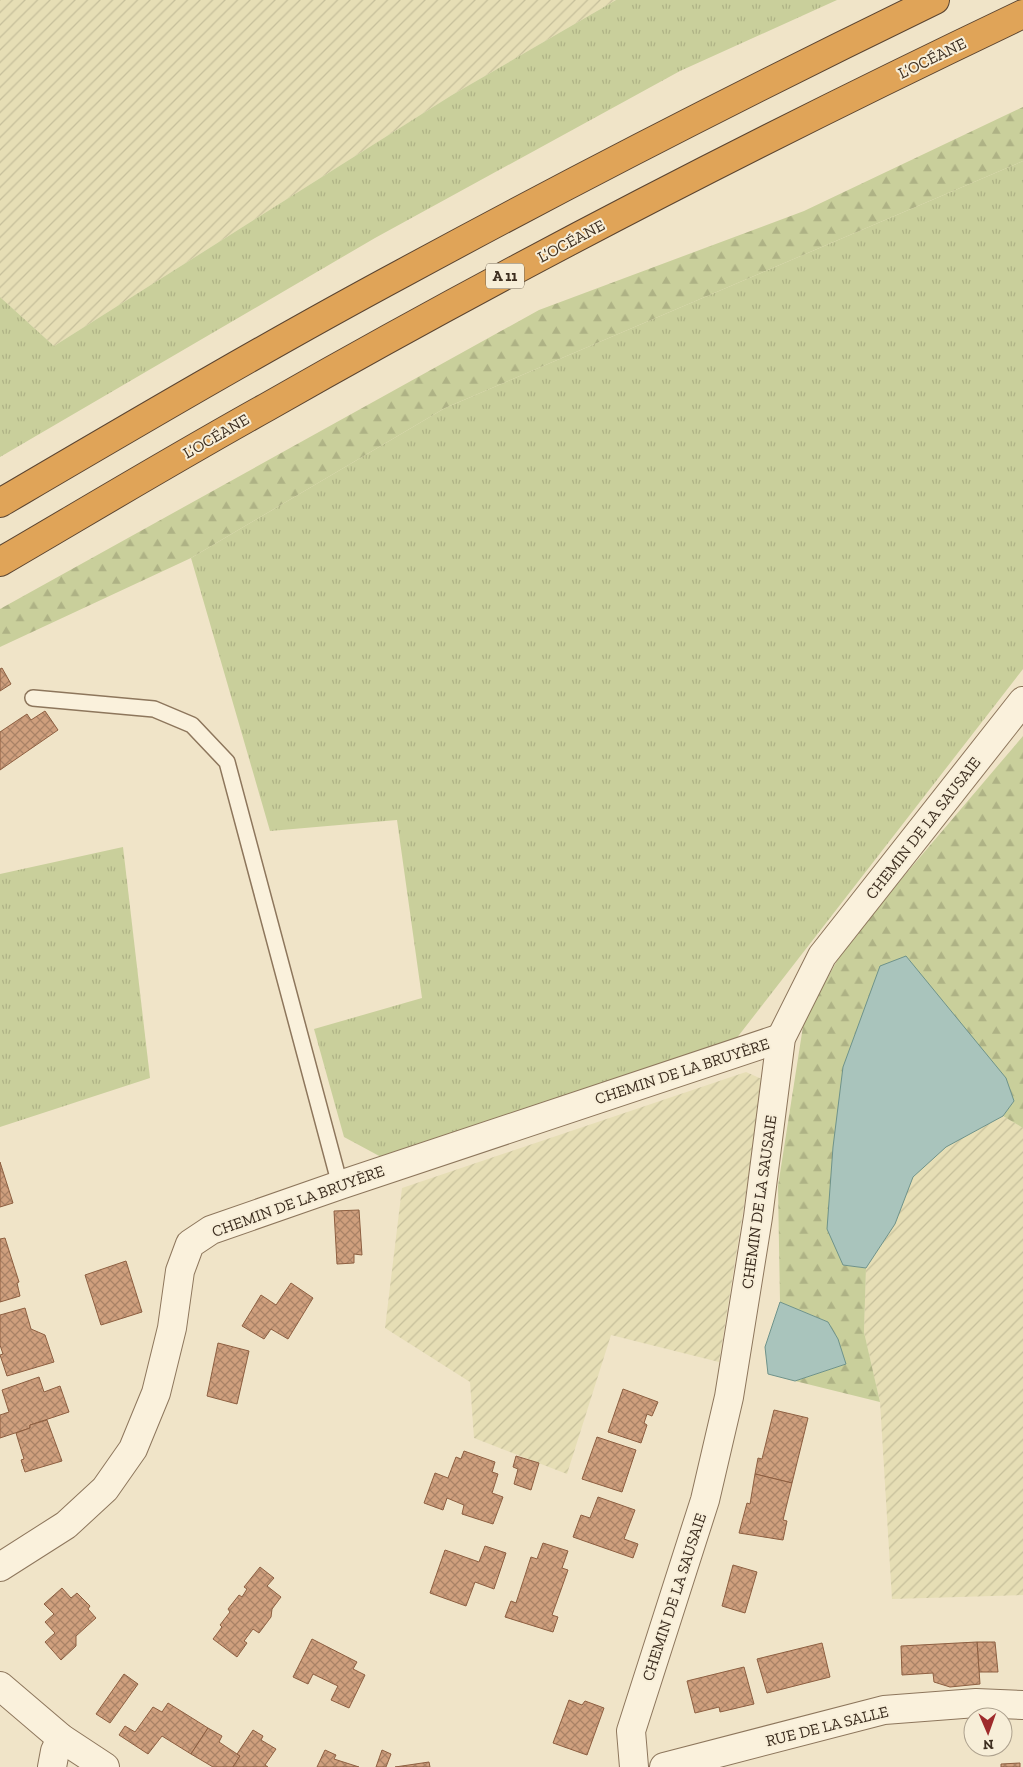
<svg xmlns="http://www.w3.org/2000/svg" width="1023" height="1767" viewBox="0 0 1023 1767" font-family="'Zilla Slab',serif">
	<defs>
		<pattern id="farmland-furrows" width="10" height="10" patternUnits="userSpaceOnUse" patternTransform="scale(1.25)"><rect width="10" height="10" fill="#e6deb5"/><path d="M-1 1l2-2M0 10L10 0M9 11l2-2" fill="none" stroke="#c6bf9b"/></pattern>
		<pattern id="grass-tufts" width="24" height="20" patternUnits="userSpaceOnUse" patternTransform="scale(1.25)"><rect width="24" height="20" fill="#c9cf9b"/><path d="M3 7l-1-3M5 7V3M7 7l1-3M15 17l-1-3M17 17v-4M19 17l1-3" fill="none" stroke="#aeb285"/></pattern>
		<pattern id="forest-firs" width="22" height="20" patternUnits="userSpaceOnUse" patternTransform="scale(1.25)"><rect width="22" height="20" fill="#c9cf9b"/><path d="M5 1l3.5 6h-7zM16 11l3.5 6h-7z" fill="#aeb285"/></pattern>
		<pattern id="building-cross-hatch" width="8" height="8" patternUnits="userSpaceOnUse" patternTransform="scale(1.25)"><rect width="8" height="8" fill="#cf9f7d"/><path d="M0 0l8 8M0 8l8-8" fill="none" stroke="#a98266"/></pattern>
	</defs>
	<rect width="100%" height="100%" fill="#f0e4c8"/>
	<g fill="url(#farmland-furrows)">
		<polygon points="0,0 616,0 452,95 54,346 0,297"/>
		<polygon points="746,1072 764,1080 719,1362 611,1335 567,1474 474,1438 470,1382 385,1328 402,1188"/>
		<polygon points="1003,1116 1023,1128 1023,1595 892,1599 880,1402 864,1332 866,1268 895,1224 912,1177 946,1147"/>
	</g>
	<g fill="url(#grass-tufts)">
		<polygon points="616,0 837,0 680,71 375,238 0,457 0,297 54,346 452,95"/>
		<polygon points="1023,161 1023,669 736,1039 383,1158 344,1137 314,1029 422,998 397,820 270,831 191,558 445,408"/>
		<polygon points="123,847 150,1078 0,1127 0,874"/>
	</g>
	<g fill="url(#forest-firs)">
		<polygon points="1023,107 1023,161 445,408 191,558 0,647 0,609 539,310 804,211"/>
		<polygon points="1023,736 1023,1128 1003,1116 1014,1101 906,957 843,1265 866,1268 864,1332 880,1402 795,1381 846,1364 828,1322 780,1302 778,1186 804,1020 847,943"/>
	</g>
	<g fill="#a9c4bc" stroke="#6f938a">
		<polygon points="906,956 1006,1078 1014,1101 1003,1116 946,1147 913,1177 895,1224 866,1268 843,1265 827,1229 833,1147 843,1067 880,966"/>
		<polygon points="780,1302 828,1322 838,1339 846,1364 795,1381 768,1374 765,1347"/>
	</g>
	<g fill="url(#building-cross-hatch)" stroke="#8d5f41">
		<polygon points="2,668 11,684 0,691 0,669"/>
		<polygon points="45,711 58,730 0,770 0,732 27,714 31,720"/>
		<polygon points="0,1162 13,1203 0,1207"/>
		<polygon points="359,1210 362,1255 354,1254 354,1263 337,1264 334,1211"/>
		<polygon points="5,1238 19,1282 17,1283 20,1296 0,1302 0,1239"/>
		<polygon points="126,1261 142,1312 101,1325 85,1275"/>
		<polygon points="291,1283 313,1298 288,1339 271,1329 264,1339 242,1326 261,1295 276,1305"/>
		<polygon points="25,1308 31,1329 45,1335 54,1362 7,1376 0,1355 3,1354 0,1345 0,1315"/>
		<polygon points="218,1343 249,1351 237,1404 207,1396"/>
		<polygon points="39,1377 44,1392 60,1386 69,1412 30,1425 30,1428 0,1438 0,1415 9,1412 2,1390"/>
		<polygon points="623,1389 658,1402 652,1416 647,1414 644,1423 647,1425 641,1443 608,1432"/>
		<polygon points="774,1410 808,1418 792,1483 755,1474 758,1458 762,1459"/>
		<polygon points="47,1420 62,1461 25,1472 21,1460 24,1459 16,1433 30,1428 30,1425"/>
		<polygon points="597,1437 636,1450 622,1492 582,1479"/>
		<polygon points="464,1451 495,1462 492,1472 498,1474 492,1493 503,1497 493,1524 462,1514 464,1505 447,1498 443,1510 424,1503 435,1473 448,1478 456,1457 461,1459"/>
		<polygon points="516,1456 539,1463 531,1490 514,1484 518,1469 513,1467"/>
		<polygon points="755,1474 792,1483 783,1520 787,1521 783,1540 739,1533 747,1503 750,1504"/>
		<polygon points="598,1497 635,1510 624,1539 638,1544 633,1558 573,1537 581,1515 590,1518"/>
		<polygon points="543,1543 568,1551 562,1568 568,1570 552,1615 558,1617 553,1632 505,1617 511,1601 516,1603 531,1557 537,1559"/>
		<polygon points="485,1546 506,1553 494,1589 475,1582 466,1606 430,1593 445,1550 479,1562"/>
		<polygon points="733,1565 757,1572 745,1613 722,1606"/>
		<polygon points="260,1567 274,1578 267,1586 281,1597 272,1609 271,1617 259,1633 253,1629 244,1641 247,1643 237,1657 213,1639 222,1627 220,1625 230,1612 228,1609 239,1595 242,1597 247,1589 244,1587"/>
		<polygon points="62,1588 71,1598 77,1593 90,1606 88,1609 96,1618 76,1636 76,1646 61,1660 45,1642 55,1633 45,1622 54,1614 44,1604"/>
		<polygon points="312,1639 357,1662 353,1669 365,1675 349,1708 331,1700 338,1686 313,1674 308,1684 293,1677"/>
		<polygon points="977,1642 995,1642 998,1672 979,1672"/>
		<polygon points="977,1642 980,1684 950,1687 934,1682 933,1673 902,1675 901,1646"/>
		<polygon points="822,1643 830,1677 767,1693 757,1659"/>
		<polygon points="744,1667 754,1704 720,1712 719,1707 695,1713 687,1681"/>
		<polygon points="124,1674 138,1684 110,1723 96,1714"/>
		<polygon points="569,1700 582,1705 585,1701 604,1708 587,1755 553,1743"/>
		<polygon points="168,1703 208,1728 191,1754 162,1736 148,1754 119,1735 125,1726 135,1732 153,1707 162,1712"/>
		<polygon points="208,1728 222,1736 219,1742 240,1756 233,1767 213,1767 191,1754"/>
		<polygon points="253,1730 263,1736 261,1740 276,1749 265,1765 268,1767 233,1767 240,1756 237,1754"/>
		<polygon points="325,1750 336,1755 334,1759 359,1767 317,1767"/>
		<polygon points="382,1750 391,1754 386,1767 376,1767"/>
		<polygon points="429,1762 430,1767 395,1767"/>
		<polygon points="1020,1763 1020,1767 1001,1767 1001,1764"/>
	</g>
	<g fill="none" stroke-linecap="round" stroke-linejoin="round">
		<g stroke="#8d765c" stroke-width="18">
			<polyline id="lane" points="33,698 154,709 192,725 227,762 340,1185"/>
		</g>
		<g stroke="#8d765c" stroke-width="30">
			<g id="street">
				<polyline points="0,1567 66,1525 105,1489 133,1449 156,1393 172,1328 180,1271 190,1244 211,1230 340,1185 781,1038"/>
				<polyline points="0,1686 61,1738 105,1767"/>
				<polyline points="52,1767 55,1751 61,1738"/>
				<polyline points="634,1767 631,1731 705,1500 729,1397 758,1217 781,1038 822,956 1023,701"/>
				<polyline points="664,1767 884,1710 976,1703 1023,1705"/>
			</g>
		</g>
		<g stroke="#5b4430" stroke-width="30">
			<g id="highway">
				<path d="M0 503C133 425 267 346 403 273 578 178 756 87 935 0"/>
				<path d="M0 562C89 510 177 457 267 407 514 266 767 136 1023 14"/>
			</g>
		</g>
		<use href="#lane" stroke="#faf1dc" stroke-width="15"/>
		<use href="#street" stroke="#faf1dc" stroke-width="28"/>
		<use href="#highway" stroke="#e0a458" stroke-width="28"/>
	</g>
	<g text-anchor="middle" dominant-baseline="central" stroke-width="4" stroke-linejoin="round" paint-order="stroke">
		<rect fill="#f7eed8" stroke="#756857" stroke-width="1" x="486" y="263.5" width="38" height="25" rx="4"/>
		<g font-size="15" font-weight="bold" fill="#3d2e20">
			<text x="505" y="276">A 11</text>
		</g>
		<g font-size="16" fill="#3d2e20" stroke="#f7eed8">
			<text transform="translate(932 58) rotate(-26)">L’OCÉANE</text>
			<text transform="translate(571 241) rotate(-28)">L’OCÉANE</text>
			<text transform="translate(216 436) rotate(-30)">L’OCÉANE</text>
			<text transform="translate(923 828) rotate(-52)">CHEMIN DE LA SAUSAIE</text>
			<text transform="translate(682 1071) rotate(-18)">CHEMIN DE LA BRUYÈRE</text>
			<text transform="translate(298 1201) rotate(-20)">CHEMIN DE LA BRUYÈRE</text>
			<text transform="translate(759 1202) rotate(-82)">CHEMIN DE LA SAUSAIE</text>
			<text transform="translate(674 1597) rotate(-72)">CHEMIN DE LA SAUSAIE</text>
			<text transform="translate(827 1726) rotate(-14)">RUE DE LA SALLE</text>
		</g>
	</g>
	<g transform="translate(988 1732) rotate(178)"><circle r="24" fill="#f7eed8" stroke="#ada18e"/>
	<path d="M0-4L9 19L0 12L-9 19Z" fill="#9e2a2b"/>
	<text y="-8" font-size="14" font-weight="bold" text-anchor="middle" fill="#3d2e20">N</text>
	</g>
</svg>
